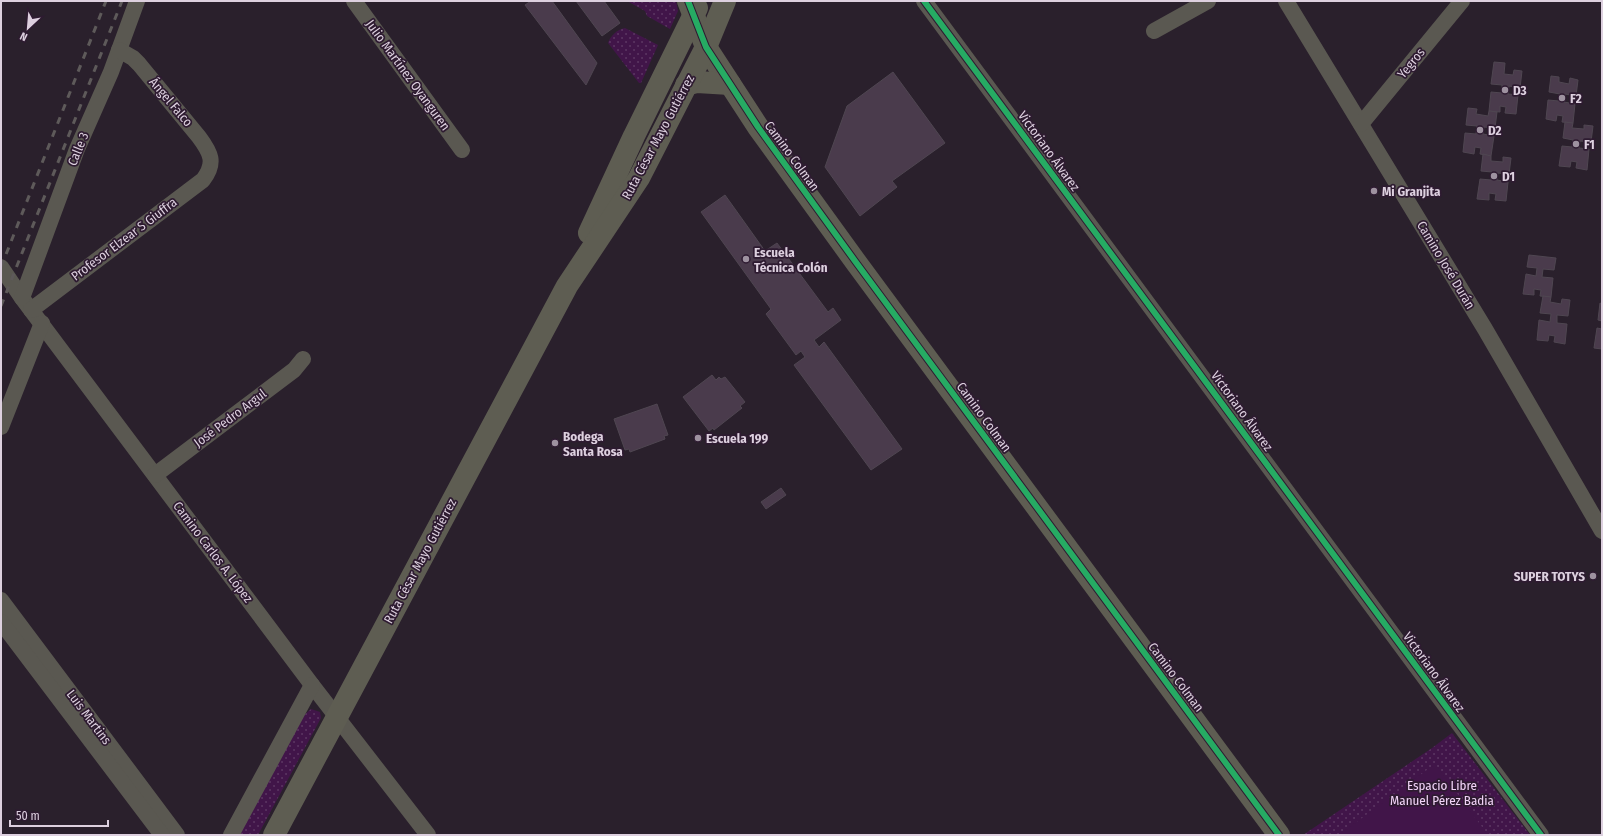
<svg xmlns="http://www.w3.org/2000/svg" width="1603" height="836" viewBox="0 0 1603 836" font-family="'Fira Sans Condensed',sans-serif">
	<defs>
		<pattern id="green-dots" width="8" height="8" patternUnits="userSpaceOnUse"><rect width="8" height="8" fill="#411549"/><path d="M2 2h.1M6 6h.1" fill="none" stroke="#5c3663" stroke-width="1.8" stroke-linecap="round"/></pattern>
	</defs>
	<rect width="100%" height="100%" fill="#2a202c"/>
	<g fill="url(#green-dots)">
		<polygon points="627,1 676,1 678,11 670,29 647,16 645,11"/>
		<path d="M625 28 658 45 641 83H639L608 43C610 36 618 29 625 28Z"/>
		<polygon points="311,709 320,712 321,718 258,835 237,835 302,717"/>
		<polygon points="1452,733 1530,835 1303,835 1432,748"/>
	</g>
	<polygon fill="#411549" points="1435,764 1488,835 1339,835"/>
	<g fill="#4a3b4c" stroke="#4f4651">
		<polygon points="531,1 552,1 597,63 586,85 525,5"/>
		<polygon points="576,1 604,1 620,23 602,36"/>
		<polygon points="1494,62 1505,63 1504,74 1513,75 1514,70 1522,71 1520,88 1509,86 1508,94 1518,95 1516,114 1505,113 1506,107 1500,106 1500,112 1489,111 1491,92 1502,93 1502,85 1491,84"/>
		<polygon points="893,72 945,143 892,181 897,187 860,216 825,167 847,106"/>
		<polygon points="1551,76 1559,77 1559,82 1569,84 1570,78 1578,80 1576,96 1565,94 1564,102 1575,104 1573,123 1562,122 1563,116 1557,115 1556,121 1546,119 1548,100 1559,101 1560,94 1549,92"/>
		<polygon points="1468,108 1477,109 1476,114 1488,116 1489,111 1497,112 1495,128 1484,127 1483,134 1494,136 1491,156 1480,154 1481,148 1475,147 1474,154 1463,152 1465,133 1476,134 1477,126 1466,125"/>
		<polygon points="1565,122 1573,123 1572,128 1584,129 1584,125 1593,126 1591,142 1580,141 1579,148 1589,149 1587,170 1576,168 1577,162 1571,161 1570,167 1559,166 1562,146 1572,147 1573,140 1563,138"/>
		<polygon points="1483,154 1491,156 1491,161 1503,162 1503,157 1511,158 1509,174 1498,173 1497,180 1508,182 1506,201 1495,200 1496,194 1489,193 1489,200 1477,199 1480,179 1491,180 1492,172 1481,171"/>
		<polygon points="725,195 765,251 777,243 828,312 833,308 841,320 814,340 819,347 824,342 902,449 871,470 794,365 805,357 801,351 796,355 766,314 771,309 701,212"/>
		<polygon points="1529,255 1556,258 1554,270 1543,269 1542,277 1553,278 1551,297 1540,296 1541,290 1534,289 1534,295 1523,294 1526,274 1536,276 1537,268 1527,267"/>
		<polygon points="1543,296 1551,297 1550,302 1561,304 1562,299 1570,300 1568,316 1557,315 1557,323 1567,324 1565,344 1554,342 1555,336 1549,335 1548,341 1537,340 1539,320 1550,322 1551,314 1540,313"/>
		<polygon points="1600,303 1602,304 1602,321 1598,320"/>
		<polygon points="1597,328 1602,329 1602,349 1594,348"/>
		<polygon points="712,375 716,380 719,377 721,379 725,377 745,402 740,406 742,408 714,430 713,428 709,431 683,397"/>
		<polygon points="657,404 668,435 664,436 665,439 630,452 629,449 625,450 614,419"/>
		<polygon points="781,488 786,495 766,509 761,502"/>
	</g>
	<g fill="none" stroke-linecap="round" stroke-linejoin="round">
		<g stroke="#5a5851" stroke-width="16">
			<polyline points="354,1 462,150"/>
			<polyline points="924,1 1541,835"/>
			<polyline points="1286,1 1485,329 1602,531"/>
			<polyline points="1154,31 1208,1"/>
			<polyline points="1361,124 1462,1"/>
			<polyline points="1,267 22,298 312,685 428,835"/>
			<polyline points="22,298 77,149 111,72 137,1"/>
			<path d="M31 310 203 180C216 163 211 153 199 137L139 64 133 58 119 50"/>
			<polyline points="1,427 42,323"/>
			<polyline points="155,475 294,370 303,359"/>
			<polyline points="1,600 177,835"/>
			<polyline points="1,622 162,835"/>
			<polyline points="231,835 312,685"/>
		</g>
		<g stroke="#5e5d52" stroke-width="22">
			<polyline points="688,1 706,47 758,127 855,261 1279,835"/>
			<polyline points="686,85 697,82 730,84"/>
			<polyline points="589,233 634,136 697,8"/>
			<polyline points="274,835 567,286 639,178 706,47 725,1"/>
		</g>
		<g stroke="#5e5a5a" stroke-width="3" stroke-dasharray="7 7" stroke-linecap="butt">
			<polyline points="1,267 106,1"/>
			<polyline points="1,306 122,1"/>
		</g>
		<g stroke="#2e1b31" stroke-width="8">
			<g id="cycleway">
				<polyline points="688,1 706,47 758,127 855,261 1279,835"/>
				<polyline points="924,1 1541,835"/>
			</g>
		</g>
		<use href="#cycleway" stroke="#26ab63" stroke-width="6"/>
	</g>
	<g fill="#9e92a0" stroke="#2e1b31" stroke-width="1.5">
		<circle cx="1505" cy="90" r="4"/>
		<circle cx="1562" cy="98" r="4"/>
		<circle cx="1480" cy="130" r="4"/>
		<circle cx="1576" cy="144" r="4"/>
		<circle cx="1494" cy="176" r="4"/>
		<circle cx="1374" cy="191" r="4"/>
		<circle cx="746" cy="259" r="4"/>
		<circle cx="698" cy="438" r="4"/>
		<circle cx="555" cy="443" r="4"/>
		<circle cx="1593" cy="576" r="4"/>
	</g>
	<g text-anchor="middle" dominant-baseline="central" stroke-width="3.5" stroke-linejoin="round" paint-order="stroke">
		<g font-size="13" fill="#ddd0df" stroke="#2e1b31">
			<text transform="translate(1411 63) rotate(-51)">Yegros</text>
			<text transform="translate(408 75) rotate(54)">Julio Martínez Oyanguren</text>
			<text transform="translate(171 102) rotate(50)">Ángel Falco</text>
			<text transform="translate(658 137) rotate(-62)">Ruta César Mayo Gutiérrez</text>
			<text transform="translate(78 149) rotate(-68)">Calle 3</text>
			<text transform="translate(1049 151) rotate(54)">Victoriano Álvarez</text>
			<text transform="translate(792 156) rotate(54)">Camino Colman</text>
			<text transform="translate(124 239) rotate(-37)">Profesor Elzear S Giuffra</text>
			<text transform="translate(1446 265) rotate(59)">Camino José Durán</text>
			<text transform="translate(1242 411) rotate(54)">Victoriano Álvarez</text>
			<text transform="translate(984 417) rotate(54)">Camino Colman</text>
			<text transform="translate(230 418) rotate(-37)">José Pedro Argul</text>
			<text transform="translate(213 552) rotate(53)">Camino Carlos A. López</text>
			<text transform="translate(420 561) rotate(-62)">Ruta César Mayo Gutiérrez</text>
			<text transform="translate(1434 672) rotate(54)">Victoriano Álvarez</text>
			<text transform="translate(1176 677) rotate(53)">Camino Colman</text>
			<text transform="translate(89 717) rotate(53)">Luis Martins</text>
		</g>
		<g font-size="13" font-weight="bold" fill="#ddd0df" stroke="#2e1b31" text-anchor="start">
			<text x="1513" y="90">D3</text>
			<text x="1570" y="98">F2</text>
			<text x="1488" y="130">D2</text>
			<text x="1584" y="144">F1</text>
			<text x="1502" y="176">D1</text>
			<text x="1382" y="191">Mi Granjita</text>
			<text x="754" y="252">Escuela<tspan x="754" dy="15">Técnica Colón</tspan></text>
			<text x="563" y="436">Bodega<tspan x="563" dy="15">Santa Rosa</tspan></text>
			<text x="706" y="438">Escuela 199</text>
			<text x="1585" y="576" text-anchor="end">SUPER TOTYS</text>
		</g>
		<g font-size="13" fill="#f1d3f7" stroke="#2e1b31">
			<text x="1442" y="785">Espacio Libre<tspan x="1442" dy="15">Manuel Pérez Badia</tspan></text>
		</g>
	</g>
	<rect width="1603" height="836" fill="none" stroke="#ddd0df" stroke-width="4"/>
	<g transform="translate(28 28) rotate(206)" stroke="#2e1b31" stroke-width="3" paint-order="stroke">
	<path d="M0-3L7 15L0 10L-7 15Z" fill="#ddd0df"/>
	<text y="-6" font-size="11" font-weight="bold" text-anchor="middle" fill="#ddd0df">N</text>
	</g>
	<path d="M10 820v6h98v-6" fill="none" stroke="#ddd0df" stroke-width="2"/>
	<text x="16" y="820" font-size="12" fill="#ddd0df" stroke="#2e1b31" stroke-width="3" paint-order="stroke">50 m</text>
</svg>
